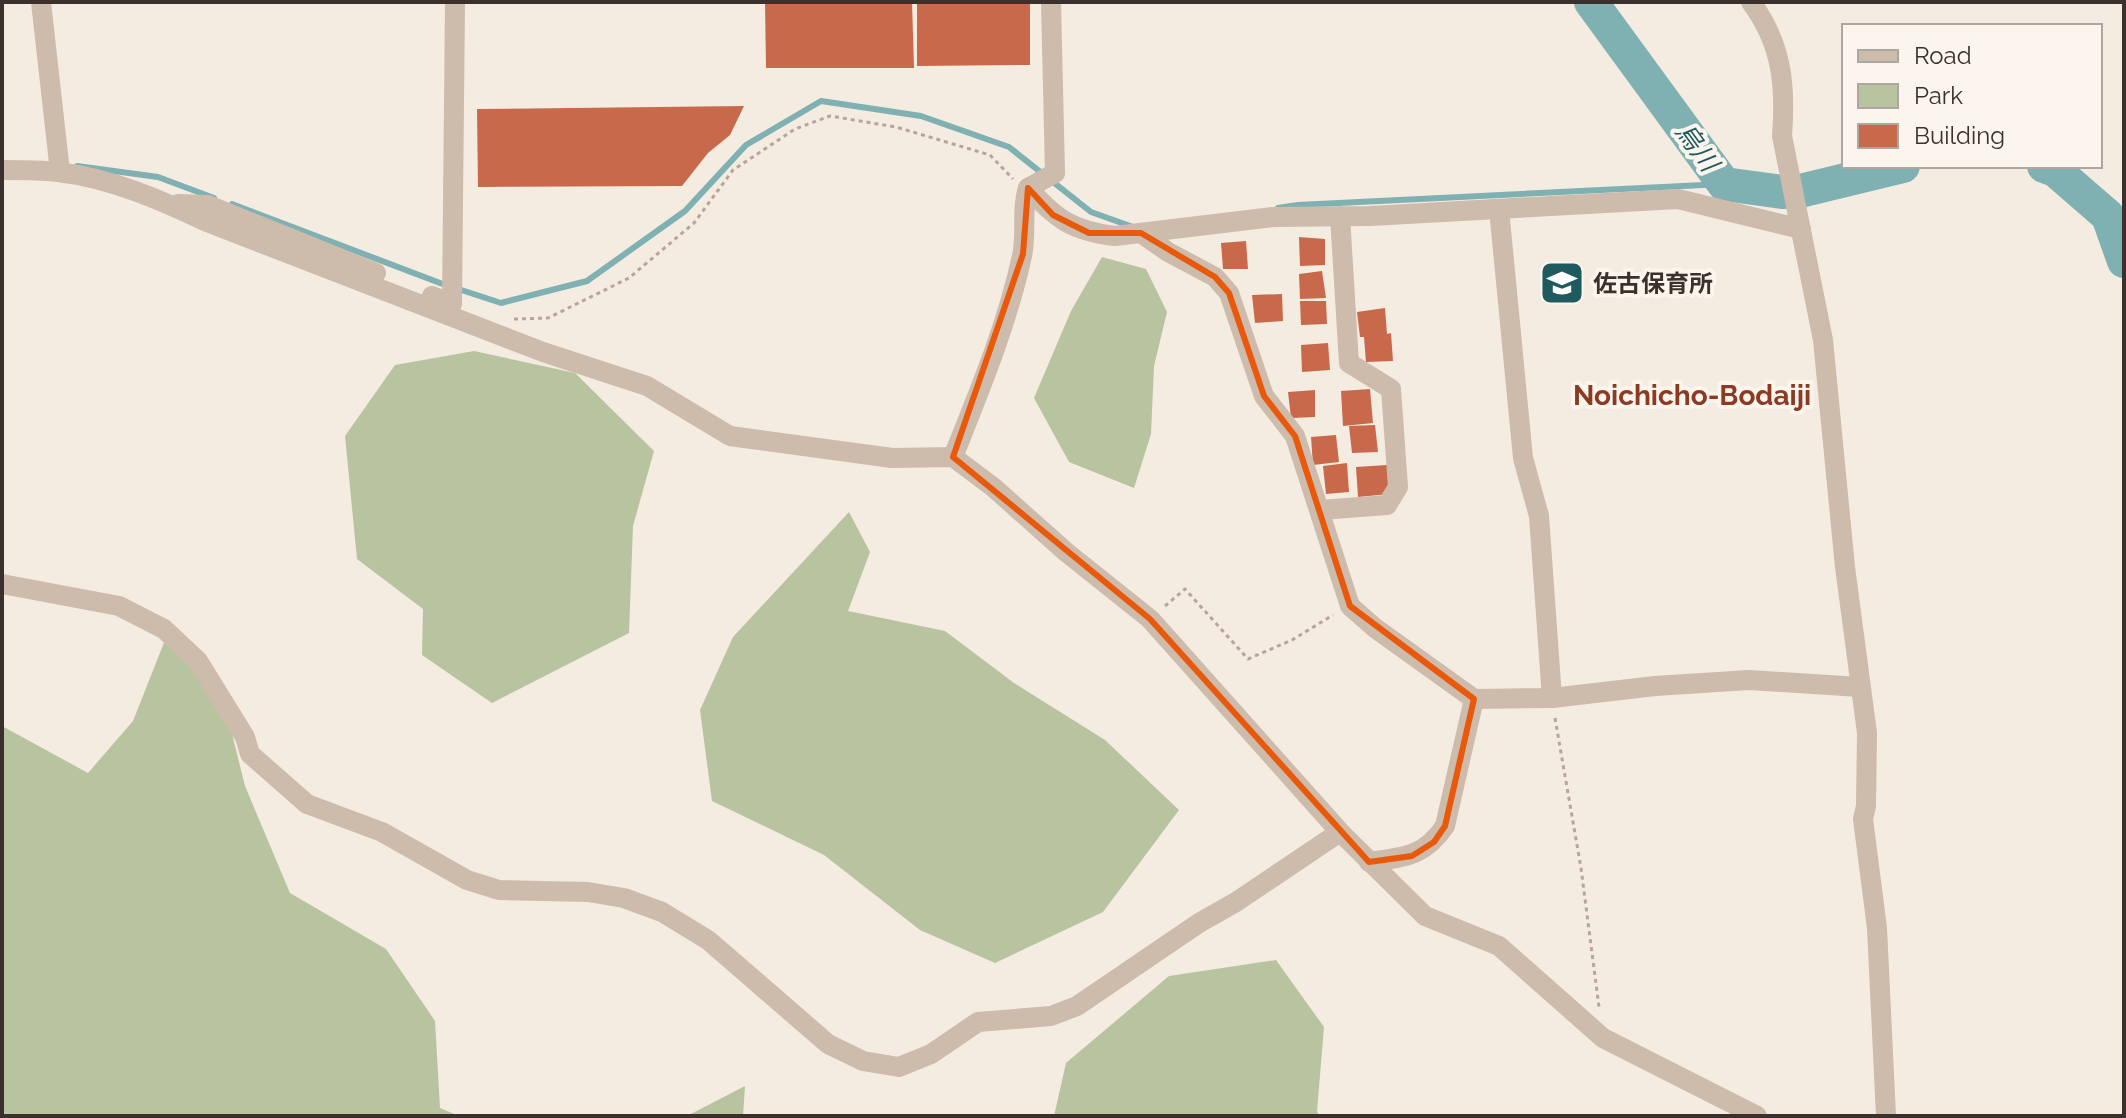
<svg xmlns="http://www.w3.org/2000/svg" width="2126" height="1118" viewBox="0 0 2126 1118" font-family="Raleway,'Noto Sans JP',sans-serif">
	<rect width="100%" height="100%" fill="#f4ebe1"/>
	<g fill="#b8c4a0">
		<polygon points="1102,257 1146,269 1167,312 1154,366 1151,434 1134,488 1069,462 1034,398 1071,311"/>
		<polygon points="474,351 575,373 654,451 633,526 629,633 492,703 422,655 423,609 357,559 345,436 395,365"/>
		<polygon points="849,512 870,552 848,611 945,631 1014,683 1105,740 1179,810 1103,912 995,963 920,930 824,855 712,801 700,710 733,637"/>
		<polygon points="169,630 223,698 245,786 290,893 386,949 435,1021 440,1108 459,1116 2,1116 2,726 88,773 133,721"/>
		<polygon points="1276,960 1324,1027 1317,1111 1319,1116 1054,1116 1066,1063 1169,976"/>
		<polygon points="745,1086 743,1116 687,1116"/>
	</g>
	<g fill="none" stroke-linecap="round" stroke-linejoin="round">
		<g stroke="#7fb0b2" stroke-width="6">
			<polyline points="77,166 158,177 214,198"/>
			<polyline points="232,204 440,283 501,303 587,281 685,211 746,145 821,101 921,116 1009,147 1091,212 1133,227"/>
			<polyline points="1278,208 1298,205 1724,184"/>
		</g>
		<g stroke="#7fb0b2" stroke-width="34">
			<polyline points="1591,2 1724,184 1782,192 1800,191 1903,166"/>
			<polyline points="2044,166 2055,170 2108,216 2124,261"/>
		</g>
	</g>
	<g fill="#c8694b">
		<polygon points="765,2 912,2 914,68 766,68"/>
		<polygon points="917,2 1030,2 1030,65 917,66"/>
		<polygon points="744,106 730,135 708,153 682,186 478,187 477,109"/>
		<polygon points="1299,237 1325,239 1325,265 1300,266"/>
		<polygon points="1246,241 1248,269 1223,269 1221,243"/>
		<polygon points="1322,271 1326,298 1300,299 1299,274"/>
		<polygon points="1282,294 1283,321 1255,323 1252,295"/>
		<polygon points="1300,301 1326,301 1327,324 1301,325"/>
		<polygon points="1385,308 1387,334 1391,333 1393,361 1366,362 1364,337 1360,337 1357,312"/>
		<polygon points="1328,343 1330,370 1302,372 1301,345"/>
		<polygon points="1370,389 1373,423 1343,426 1341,391"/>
		<polygon points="1315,390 1315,417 1291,418 1288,392"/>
		<polygon points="1375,425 1378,452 1352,453 1349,426"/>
		<polygon points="1336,435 1339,462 1313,465 1311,437"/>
		<polygon points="1347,463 1349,492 1326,494 1323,466"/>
		<polygon points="1387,465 1389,494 1358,497 1356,467"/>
	</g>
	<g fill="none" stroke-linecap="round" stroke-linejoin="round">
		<g stroke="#b9a596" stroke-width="3" stroke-dasharray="4 4" stroke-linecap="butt">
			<polyline points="514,319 548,318 629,278 694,223 733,170 795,129 830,116 896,127 990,155 1013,179"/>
			<polyline points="1165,606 1185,589 1248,659 1292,640 1333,615"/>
			<polyline points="1555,718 1581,868 1599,1007"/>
		</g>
		<g stroke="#cdbbac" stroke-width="20">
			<polyline points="41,2 60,172"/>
			<path d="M1751 2C1782 44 1786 85 1782 136L1823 340 1845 567 1867 733 1866 806 1863 819 1877 928 1886 1116"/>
			<path d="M2 170C21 170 40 170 58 172 110 178 161 200 207 222L543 352 647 386 730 436 892 458 953 457 993 487 1066 552 1150 619 1340 832 1425 916 1499 946 1603 1038 1757 1116"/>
			<polyline points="1028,188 1055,173 1051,2"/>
			<polyline points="178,204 208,205 376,273"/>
			<polyline points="1499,209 1523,458 1539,516 1552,698"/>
			<polyline points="1141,233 1168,252 1215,277 1229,293 1264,396 1295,436 1350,606 1375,628 1474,699 1552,698 1655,686 1749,680 1860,687"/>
			<polyline points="432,296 452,304 455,2"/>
			<path d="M953 457C979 392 1007 325 1022 256 1027 234 1021 209 1028 188 1056 219 1072 231 1115 236L1273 217 1370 216 1678 199 1801 229"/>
			<polyline points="1320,510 1387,505 1398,487 1391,389 1349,363 1340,216"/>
			<polyline points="2,584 119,606 164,629 198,661 245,737 250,754 307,804 382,832 467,880 499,890 588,892 624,898 662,912 708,940 828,1044 863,1061 899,1067 931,1054 978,1022 1051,1016 1077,1006 1199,923 1236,902 1340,832"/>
			<path d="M1369 862C1404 857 1424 857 1445 826L1474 699"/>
		</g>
	</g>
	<path fill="none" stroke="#e8590c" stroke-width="6" stroke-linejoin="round" d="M1028 188 1053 215 1089 233H1141L1215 277 1229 293 1264 396 1295 436 1350 606 1474 699 1445 826 1434 842 1412 856 1369 862 1150 619 953 457 1023 254Z"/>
	<defs>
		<g id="school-square" transform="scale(2.3)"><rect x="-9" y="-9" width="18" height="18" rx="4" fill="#1f5a5e" stroke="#fbf5ee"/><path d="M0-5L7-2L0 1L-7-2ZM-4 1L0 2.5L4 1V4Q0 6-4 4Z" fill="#fff"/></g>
	</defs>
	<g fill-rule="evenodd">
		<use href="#school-square" x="1562" y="283"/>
	</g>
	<g text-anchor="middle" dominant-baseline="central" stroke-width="8" stroke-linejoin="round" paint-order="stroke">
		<g font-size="24" font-weight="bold" fill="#3b302b" stroke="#fbf5ee" text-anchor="start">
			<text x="1593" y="283">佐古保育所</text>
		</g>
		<g font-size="26" font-style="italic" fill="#1f5a5e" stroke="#fbf5ee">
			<text transform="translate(1697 147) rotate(54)">烏川</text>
		</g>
		<g font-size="28" font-weight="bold" fill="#8c3b22" stroke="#fbf5ee">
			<text x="1692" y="395">Noichicho-Bodaiji</text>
		</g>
	</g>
	<rect width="2126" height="1118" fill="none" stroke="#3b302b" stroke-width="8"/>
	<rect x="1842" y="24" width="260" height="144" fill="#fbf5ee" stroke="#aea6a0" stroke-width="2"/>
	<rect x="1858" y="50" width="40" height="12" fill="#cdbbac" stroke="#aea6a0" stroke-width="2"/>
	<text x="1914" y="64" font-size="24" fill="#3b302b">Road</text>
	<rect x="1858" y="84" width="40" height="24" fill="#b8c4a0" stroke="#aea6a0" stroke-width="2"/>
	<text x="1914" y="104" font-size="24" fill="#3b302b">Park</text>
	<rect x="1858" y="124" width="40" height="24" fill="#c8694b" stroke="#aea6a0" stroke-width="2"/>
	<text x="1914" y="144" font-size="24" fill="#3b302b">Building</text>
</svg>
